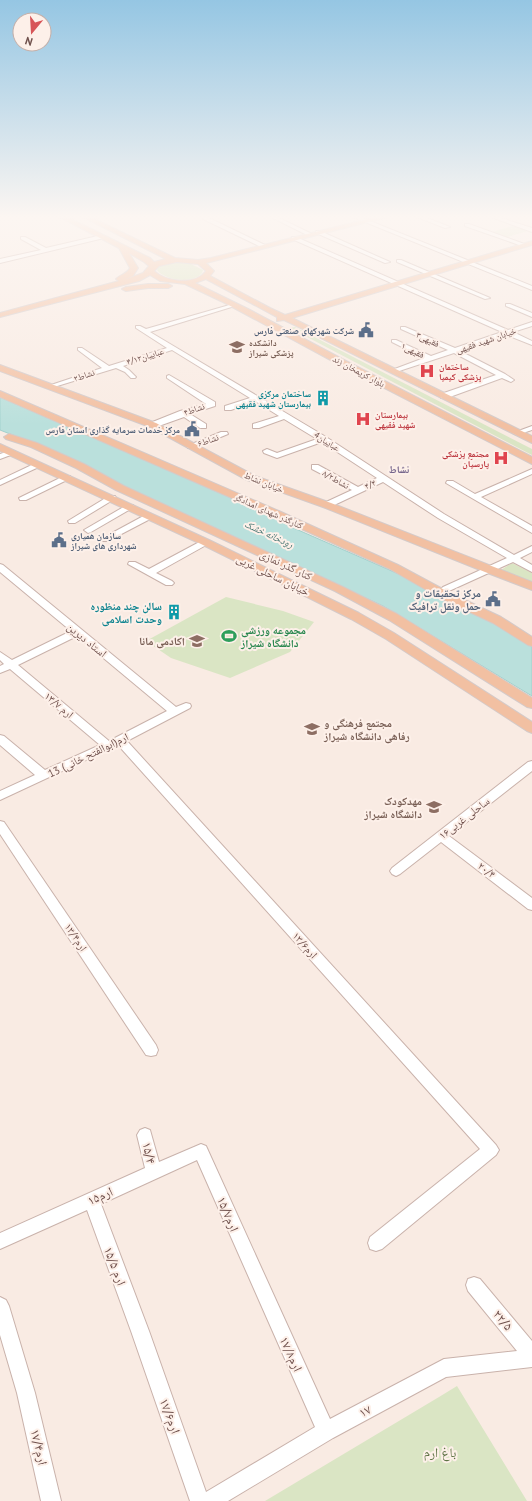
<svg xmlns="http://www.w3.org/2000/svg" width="532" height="1501" viewBox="0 0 532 1501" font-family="'PT Sans','Noto Naskh Arabic',sans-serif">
	<rect width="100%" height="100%" fill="#f9ebe3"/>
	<g fill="#dae5c4">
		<polygon points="513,226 528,231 507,237 492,232"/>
		<path d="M175 262 191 264 203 270 202 273C194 284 165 281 157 270L159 266Z"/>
		<polygon points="295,327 532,449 532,455 290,328"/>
		<polygon points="512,563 532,573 532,582 501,570"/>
		<polygon points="226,597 283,611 314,622 290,652 230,678 171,658 146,641"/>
		<polygon points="457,1386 527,1501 265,1501 439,1397"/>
	</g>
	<polygon fill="#bae0dc" stroke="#a1d1cd" points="0,397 282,519 289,526 401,575 489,620 532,646 532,696 383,606 174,510 33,443 0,430"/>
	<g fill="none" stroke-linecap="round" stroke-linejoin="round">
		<g stroke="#c9b2ab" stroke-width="2">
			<g id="minor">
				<polygon points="267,215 273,215 312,234 307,235"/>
				<polygon points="348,215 355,215 532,286 532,290"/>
				<polygon points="412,215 419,215 450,227 445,228"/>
				<polygon points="485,215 492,215 532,228 532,232"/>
				<polygon points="205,216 265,245 266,246 261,247 203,219 203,217"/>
				<polygon points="465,224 469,224 527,245 522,246 465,226"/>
				<polygon points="316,231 320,231 390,262 385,263 316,233"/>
				<polygon points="102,235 105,237 104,238 0,263 0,259 41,250 21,239 21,237 25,237 46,248"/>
				<polygon points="292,237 296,237 508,330 532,322 532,326 513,332 532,341 532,345 507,335 460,351 505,374 514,380 511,382 502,378 447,398 441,398 441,394 496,375 454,353 396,372 392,372 392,370 424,358 392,342 392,340 396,340 431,356 448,350 401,329 401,327 405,327 455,348 502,332 292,239"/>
				<polygon points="397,260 401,260 490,298 485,299 397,262"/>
				<polygon points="233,304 238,305 150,332 326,437 444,514 514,555 532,546 532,552 520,558 532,565 532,572 513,562 449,591 443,591 441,589 443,587 507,558 438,518 383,482 330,507 324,507 323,505 324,503 352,490 312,469 312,465 318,465 358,487 377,478 322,442 277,458 264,453 263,451 267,449 277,453 317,439 284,419 259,428 253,428 253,424 279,416 255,401 231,410 225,410 225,406 250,398 172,350 123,366 129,370 136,377 135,378 131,378 125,372 116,368 54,387 48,386 102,368 78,350 78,348 82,348 109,366 167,348 136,328 136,326 140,326 146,329"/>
				<polygon points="506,304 510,304 532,313 532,317 506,306"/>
				<polygon points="169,375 215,402 215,406 190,414 206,424 206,428 200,428 184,417 156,427 150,427 150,423 180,411 206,404 167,378 167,376"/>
				<polygon points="532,426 532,430 517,435 513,433"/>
				<polygon points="221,432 227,432 228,434 194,448 188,448 187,446"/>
				<polygon points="9,451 12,451 16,453 0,459 0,454"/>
				<polygon points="36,463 39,463 43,465 0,485 0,480"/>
				<polygon points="532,469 532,474 481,497 532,526 532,533 446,483 447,481 453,481 475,494"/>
				<polygon points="64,476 70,476 71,478 26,500 20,500 19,498"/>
				<polygon points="109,496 115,496 116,498 75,523 69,523 68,521"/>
				<polygon points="127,505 133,505 134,507 91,532 88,533 84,530"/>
				<polygon points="149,513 153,516 152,518 108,541 102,541 101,539"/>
				<polygon points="205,539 209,542 208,544 156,573 172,581 174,583 172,585 166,585 128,564 129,562 135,562 149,569"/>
				<path d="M0 564 3 565 176 707 186 703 190 704 191 706 190 708 127 741 496 1145 499 1150 496 1155 382 1249 376 1251 370 1249 368 1243 370 1237 480 1149 118 745 0 800V791L35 775 0 745V735L4 736 45 770 100 745 10 669 0 673V666L4 664 0 660V652L12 660 71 631 0 572ZM77 636 167 711 109 741 18 665Z"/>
				<polygon points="532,761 532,771 449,836 532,898 532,910 528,909 441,842 400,874 396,876 392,874 390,871 392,868 528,762"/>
				<polygon points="0,821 4,822 156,1045 158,1050 156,1055 151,1056 146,1055 0,834"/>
				<path d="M145 1128 150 1130 159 1162 201 1144 206 1146 330 1419 444 1359 517 1351 468 1291 466 1285 468 1279 474 1277 480 1279 532 1341V1367L446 1377 333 1438 228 1501H190L131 1331 87 1210 0 1249V1233L145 1168 137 1135 140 1130ZM197 1160 315 1427 206 1492 149 1331 101 1204Z"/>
				<polygon points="0,1297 6,1300 9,1306 35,1393 61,1501 41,1501 17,1393 0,1335"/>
			</g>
		</g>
		<g stroke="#d4cac9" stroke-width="2">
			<g id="major">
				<path d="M56 215H63L150 258 154 262 166 259 79 215H86L175 258 198 260 211 258 384 215H393L392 216 206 263 214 271 210 276 270 308 285 315 532 241V245L292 318 532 436V443L303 329 284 320 277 321V317L206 279 195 283 248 309 344 360 532 457V464L338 364 223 302 185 284 160 281 150 275 139 281 0 317V313L119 281 116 279C121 274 127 274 130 268L119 248ZM129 253 144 262 149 266 143 273 124 280 133 276 138 268ZM177 262 198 264 206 271C195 286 166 282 154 271L159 266Z"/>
				<polygon points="148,284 168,284 172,286 168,288 148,288 126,291 122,289 126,287"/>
				<polygon points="0,365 156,423 255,476 331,503 532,582 532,590 485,572 323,507 247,480 150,427 0,371"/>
				<polygon points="0,391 281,512 398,565 450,593 501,617 532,637 532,646 528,645 493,623 442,599 390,569 273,516 0,397"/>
				<polygon points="9,434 37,443 84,464 124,486 343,587 397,614 532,698 532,708 527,707 389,620 335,591 116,490 76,468 31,447 6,439 4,437"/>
				<polygon points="0,444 209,540 359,613 394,633 532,722 532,733 527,731 386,639 351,619 201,544 0,451"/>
			</g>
		</g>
		<use href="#minor" fill="#fff" fill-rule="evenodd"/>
		<use href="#major" fill="#f2c0a2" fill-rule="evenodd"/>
	</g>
	<linearGradient id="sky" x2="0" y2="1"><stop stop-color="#95c6e3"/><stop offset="0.51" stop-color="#fcf6f2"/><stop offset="1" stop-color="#fcf6f2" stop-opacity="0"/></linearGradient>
	<rect width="532" height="425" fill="url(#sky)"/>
	<defs>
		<g id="civic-bare" transform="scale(1.2)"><path d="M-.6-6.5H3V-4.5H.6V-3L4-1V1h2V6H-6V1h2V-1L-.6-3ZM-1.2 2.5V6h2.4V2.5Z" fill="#5c6f8a" stroke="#fdf0e9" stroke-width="2.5" paint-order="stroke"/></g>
		<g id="university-bare" transform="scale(1.2)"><path d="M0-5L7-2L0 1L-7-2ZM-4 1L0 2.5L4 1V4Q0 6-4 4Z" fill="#8d6e63" stroke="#fdf0e9" stroke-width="2.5" paint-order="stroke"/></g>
		<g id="hospital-bare" transform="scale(1.2)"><path d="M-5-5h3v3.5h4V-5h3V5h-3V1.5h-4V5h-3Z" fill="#e0444e" stroke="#fdf0e9" stroke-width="2.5" paint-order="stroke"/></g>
		<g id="building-bare" transform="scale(1.2)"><path d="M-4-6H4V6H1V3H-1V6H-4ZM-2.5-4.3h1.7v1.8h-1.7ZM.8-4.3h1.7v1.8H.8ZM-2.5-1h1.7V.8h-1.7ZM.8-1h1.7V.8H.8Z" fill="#0f9aa8" stroke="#fdf0e9" stroke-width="2.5" paint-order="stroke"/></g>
		<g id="stadium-bare" transform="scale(1.2)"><path d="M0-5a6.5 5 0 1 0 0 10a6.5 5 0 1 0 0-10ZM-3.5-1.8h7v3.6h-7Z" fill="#2e9e5b" stroke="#fdf0e9" stroke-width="2.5" paint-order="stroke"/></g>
		<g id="school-bare" transform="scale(1.2)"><path d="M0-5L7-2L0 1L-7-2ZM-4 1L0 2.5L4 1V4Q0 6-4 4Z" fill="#8d6e63" stroke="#fdf0e9" stroke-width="2.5" paint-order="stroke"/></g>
	</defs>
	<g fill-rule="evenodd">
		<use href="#civic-bare" x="366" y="330"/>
		<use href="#university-bare" x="237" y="347"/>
		<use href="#hospital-bare" x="427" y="371"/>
		<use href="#building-bare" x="323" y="398"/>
		<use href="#hospital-bare" x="363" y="419"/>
		<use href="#civic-bare" x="192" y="429"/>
		<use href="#hospital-bare" x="501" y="458"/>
		<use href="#civic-bare" x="59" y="540"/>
		<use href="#civic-bare" x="493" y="599"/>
		<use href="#building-bare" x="174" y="612"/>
		<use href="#stadium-bare" x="229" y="636"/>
		<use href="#school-bare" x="197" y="641"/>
		<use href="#university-bare" x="312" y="729"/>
		<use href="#school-bare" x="434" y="807"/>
	</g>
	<g text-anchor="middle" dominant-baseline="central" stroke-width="4" stroke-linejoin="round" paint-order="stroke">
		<g font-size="9" font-weight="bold" fill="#4e5e75" stroke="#fdf0e9" text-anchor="end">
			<text x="354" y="330">شرکت شهرکهای صنعتی فارس</text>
			<text x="180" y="429">مرکز خدمات سرمایه گذاری استان فارس</text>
			<text x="71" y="535" text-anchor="start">سازمان همیاری<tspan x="71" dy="10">شهرداری های شیراز</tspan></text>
		</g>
		<g font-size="9" fill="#6f504c" stroke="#fdf0e9">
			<text transform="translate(428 339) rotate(25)">فقیهی۳</text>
			<text transform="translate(486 340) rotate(-19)">خیابان شهید فقیهی</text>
			<text transform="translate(413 350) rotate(26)">فقیهی۱</text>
			<text transform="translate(145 356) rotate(-17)">عباییان۴/۱۲</text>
			<text transform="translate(359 371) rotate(28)">بلوار کریمخان زند</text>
			<text transform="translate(84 375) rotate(-18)">نشاط۲</text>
			<text transform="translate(194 409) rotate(-19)">نشاط۴</text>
			<text transform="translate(208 440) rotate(-19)">نشاط۶</text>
			<text transform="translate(327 441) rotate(32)">عباییان4</text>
			<text transform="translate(336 479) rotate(29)">نشاط۸/۲</text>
			<text transform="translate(264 482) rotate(22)">خیابان نشاط</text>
			<text transform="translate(370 484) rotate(-25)">۴/۴</text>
			<text transform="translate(269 511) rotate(24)">کنارگذر شهدای امدادگر</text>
		</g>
		<g font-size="9" font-weight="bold" fill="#785e54" stroke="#fdf0e9" text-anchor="start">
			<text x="249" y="342">دانشکده<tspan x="249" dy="10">پزشکی شیراز</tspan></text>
		</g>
		<g font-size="9" font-weight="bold" fill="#be3a42" stroke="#fdf0e9" text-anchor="start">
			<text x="439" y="366">ساختمان<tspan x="439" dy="10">پزشکی کیمیا</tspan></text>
			<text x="375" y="414">بیمارستان<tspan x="375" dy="10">شهید فقیهی</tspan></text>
			<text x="489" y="453" text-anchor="end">مجتمع پزشکی<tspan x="489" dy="10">پارسیان</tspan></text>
		</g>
		<g font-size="9" font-weight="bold" fill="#0d838f" stroke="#fdf0e9" text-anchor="end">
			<text x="311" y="393">ساختمان مرکزی<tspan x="311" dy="10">بیمارستان شهید فقیهی</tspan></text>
		</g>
		<g font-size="10" font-weight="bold" fill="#74648b" stroke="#fdf0e9">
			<text x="399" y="469">نشاط</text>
		</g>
		<g font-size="10" font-style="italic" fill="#42726f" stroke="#fdf0e9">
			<text transform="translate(269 534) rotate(25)">رودخانه خشک</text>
		</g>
		<g font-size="11" fill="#6f504c" stroke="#fdf0e9">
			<text transform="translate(286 565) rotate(25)">کنار گذر نمازی</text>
			<text transform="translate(273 575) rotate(26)">خیابان ساحلی غربی</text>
			<text transform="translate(87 640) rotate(39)">استاد دیرین</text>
			<text transform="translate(59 705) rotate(40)">۱۳/۷ ارم</text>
			<text transform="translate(88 755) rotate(-26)">13 ارم(ابوالفتح خانی)</text>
			<text transform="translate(464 818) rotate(-38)">ساحلی غربی۱۶</text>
			<text transform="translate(487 870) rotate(37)">۲۰/۴</text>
			<text transform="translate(76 937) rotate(56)">۱۳/۴ارم</text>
			<text transform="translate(305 945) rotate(48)">۱۳/۶ارم</text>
		</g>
		<g font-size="11" font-weight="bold" fill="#4e5e75" stroke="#fdf0e9" text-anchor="end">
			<text x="481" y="593">مرکز تحقیقات و<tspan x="481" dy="13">حمل ونقل ترافیک</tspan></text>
		</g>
		<g font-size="11" font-weight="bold" fill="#0d838f" stroke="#fdf0e9" text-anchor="end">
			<text x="162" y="606">سالن چند منظوره<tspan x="162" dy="13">وحدت اسلامی</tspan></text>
		</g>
		<g font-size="11" font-weight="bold" fill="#27864d" stroke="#fdf0e9" text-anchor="start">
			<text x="241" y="630">مجموعه ورزشی<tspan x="241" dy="13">دانشگاه شیراز</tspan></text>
		</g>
		<g font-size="11" font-weight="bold" fill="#785e54" stroke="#fdf0e9" text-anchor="end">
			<text x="185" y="641">اکادمی مانا</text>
			<text x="324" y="723" text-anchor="start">مجتمع فرهنگی و<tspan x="324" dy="13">رفاهی دانشگاه شیراز</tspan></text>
			<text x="422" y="801">مهدکودک<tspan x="422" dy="13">دانشگاه شیراز</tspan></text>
		</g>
		<g font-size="13" fill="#6f504c" stroke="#fdf0e9">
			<text transform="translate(149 1153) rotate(77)">۱۵/۴</text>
			<text transform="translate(100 1196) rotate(-24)">ارم۱۵</text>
			<text transform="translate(228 1214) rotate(67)">ارم۱۵/۷</text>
			<text transform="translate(115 1266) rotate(69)">ارم ۱۵/۵</text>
			<text transform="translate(503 1320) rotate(50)">۲۲/۵</text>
			<text transform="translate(291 1354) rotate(65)">ارم۱۷/۸</text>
			<text transform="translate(365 1411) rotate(-28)">۱۷</text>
			<text transform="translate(170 1416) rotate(70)">ارم۱۷/۶</text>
			<text transform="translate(39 1447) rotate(77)">ارم۱۷/۴</text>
		</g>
		<g font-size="13" fill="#5e7345" stroke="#fdf0e9">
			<text x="440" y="1452">باغ ارم</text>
		</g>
	</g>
	<g transform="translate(32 32) rotate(198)"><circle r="19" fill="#fdf0e9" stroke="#c4b0aa"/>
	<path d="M0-3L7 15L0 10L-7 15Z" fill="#d75558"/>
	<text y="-6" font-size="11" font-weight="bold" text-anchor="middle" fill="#6f504c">N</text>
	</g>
</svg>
